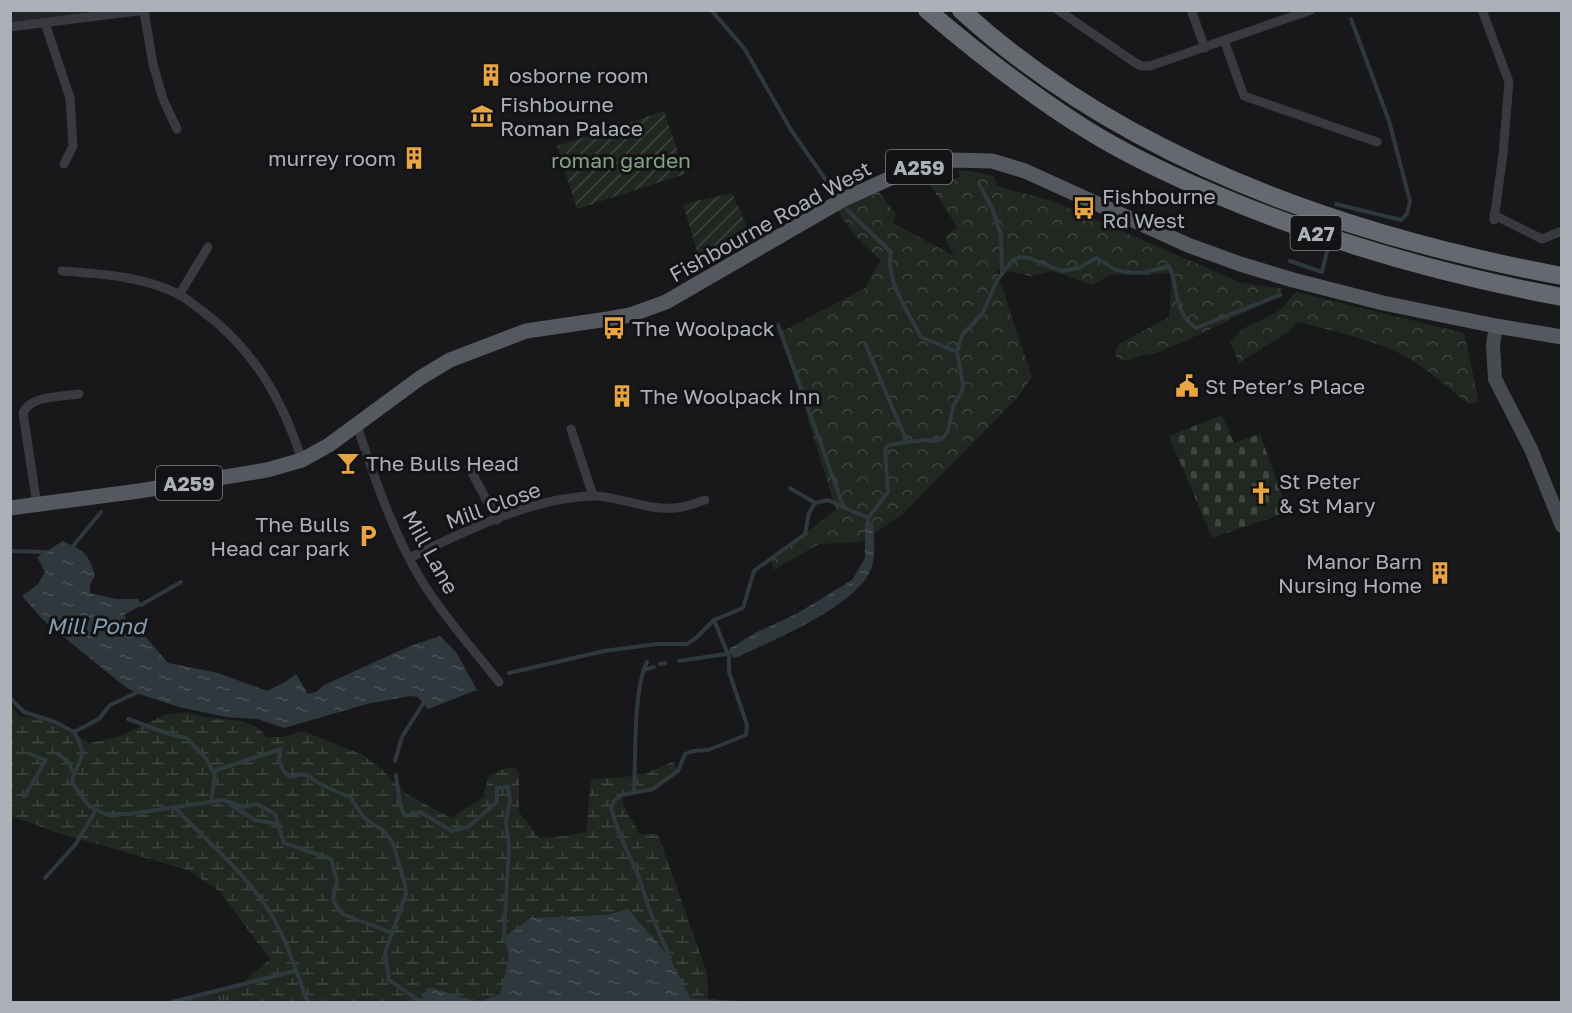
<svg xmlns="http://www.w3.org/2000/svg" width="1572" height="1013" viewBox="0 0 1572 1013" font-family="'Golos Text',sans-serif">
	<defs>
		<pattern id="grass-tufts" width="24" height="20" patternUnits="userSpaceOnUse" patternTransform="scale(1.5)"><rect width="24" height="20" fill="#202821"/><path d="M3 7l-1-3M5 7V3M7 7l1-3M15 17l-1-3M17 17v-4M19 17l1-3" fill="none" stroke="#3e453f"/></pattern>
		<pattern id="forest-crowns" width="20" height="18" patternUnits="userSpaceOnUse" patternTransform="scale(1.5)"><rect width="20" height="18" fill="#202821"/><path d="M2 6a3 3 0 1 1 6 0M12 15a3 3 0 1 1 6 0" fill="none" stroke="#3e453f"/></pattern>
		<pattern id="wetland-marsh" width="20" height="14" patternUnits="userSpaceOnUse" patternTransform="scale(1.5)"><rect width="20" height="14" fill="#202821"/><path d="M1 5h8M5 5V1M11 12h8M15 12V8" fill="none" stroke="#3e453f"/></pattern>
		<pattern id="cemetery-stones" width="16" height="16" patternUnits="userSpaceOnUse" patternTransform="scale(1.5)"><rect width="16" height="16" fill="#202821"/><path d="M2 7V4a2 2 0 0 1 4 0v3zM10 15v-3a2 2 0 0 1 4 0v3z" fill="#3e453f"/></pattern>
		<pattern id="garden-furrows" width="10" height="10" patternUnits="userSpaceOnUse" patternTransform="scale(1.5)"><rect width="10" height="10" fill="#202821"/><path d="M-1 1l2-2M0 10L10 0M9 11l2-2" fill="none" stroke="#3e453f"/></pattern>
		<pattern id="water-ripples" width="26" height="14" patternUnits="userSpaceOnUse" patternTransform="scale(1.5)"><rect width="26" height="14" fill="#2f383d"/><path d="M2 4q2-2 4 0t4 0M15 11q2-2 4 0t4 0" fill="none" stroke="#4a5257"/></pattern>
	</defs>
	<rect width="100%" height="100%" fill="#18181a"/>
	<polygon fill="#242427" points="11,10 146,11 11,27"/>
	<polygon fill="url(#grass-tufts)" points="236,988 242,1002 174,1002"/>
	<g fill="url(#forest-crowns)">
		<path d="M940 169 954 179 960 177 958 171H971L994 176 997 186 1052 201 1242 283 1283 289 1280 295C1241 314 1202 334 1162 351 1151 356 1139 354 1127 361L1117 358 1115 352 1119 344 1169 317 1172 273 1144 275 1112 274 1092 285 1052 271 1031 276 996 269 1032 377 1018 397 903 514 861 542 819 544 773 570 771 559 836 510 781 332 865 288 881 260C864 247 846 228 837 208L878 191 896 214 893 223 954 256 945 238 957 227 924 175 931 170Z"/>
		<path d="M1296 292 1464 333 1479 402 1469 404C1444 385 1421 362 1392 350 1362 337 1329 330 1298 322L1288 332 1239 363 1230 343C1241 325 1258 323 1275 313 1283 309 1289 299 1296 292Z"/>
	</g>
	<path fill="url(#wetland-marsh)" d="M10 704 20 716C47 719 67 729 90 743L123 735 164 715 184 712 205 717 241 721 257 727 267 737H283L303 731 361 754 375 763 407 794 451 818 483 797 489 776 500 770 515 767 519 773V812L539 838 567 836 586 832 591 779C621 778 646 777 673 761L678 771 653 789 622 795C623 813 633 817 639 834H658L707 973 708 999 759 1002H242L236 988 270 959 219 891 188 870 58 833 11 816Z"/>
	<polygon fill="url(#cemetery-stones)" points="1222,415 1234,443 1260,434 1288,512 1212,538 1169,436"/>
	<g fill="url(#garden-furrows)">
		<polygon points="664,111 685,174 577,209 557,146"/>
		<polygon points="732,193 748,229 700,261 683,204"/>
	</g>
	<g fill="url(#water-ripples)">
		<path d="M865 522 873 523C874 538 876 555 871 569 857 606 773 640 738 657L733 658 729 649 755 633 796 614 852 580 865 558Z"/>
		<path d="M63 541C84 551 88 553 95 575L90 585V593L116 599H138L141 605 124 615 129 624 139 629 168 663 218 673 267 691 285 682 296 674 308 694 316 692 324 685 410 646 440 636 456 652 477 690 428 709 418 697 410 696 367 704 284 728 257 719 226 717 179 707 136 693 124 686 43 620 22 596 38 584 45 572 37 557Z"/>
		<polygon points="628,909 670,958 691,999 759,1002 478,1002 500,994 509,958 504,937 531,918 607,915"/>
		<polygon points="428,987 478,1002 420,1002"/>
	</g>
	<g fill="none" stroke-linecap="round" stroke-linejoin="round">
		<g stroke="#2f383d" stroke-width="4">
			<polyline points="711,10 744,48 791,130 830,186"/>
			<polyline points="979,184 992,208 1001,235 1002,274"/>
			<polyline points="1336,204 1401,220 1407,214 1410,201 1389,121 1351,19"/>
			<path d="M847 210 891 252C885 281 908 311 921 337L957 352"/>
			<polyline points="1290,261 1322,272 1327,251"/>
			<polyline points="778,325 844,508"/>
			<polyline points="865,343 907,442"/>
			<polyline points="790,488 815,503"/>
			<path d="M869 527 868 518 888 492 885 450 888 445 924 440 935 441 943 438 948 431 953 407 962 391 963 384 957 352 960 341 963 334 983 313 997 280 1013 260 1020 257 1029 258 1062 271 1079 268 1096 258C1103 261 1109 267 1117 270 1134 276 1153 271 1169 266 1179 287 1173 313 1196 328L1280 295"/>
			<polyline points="73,546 101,512"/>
			<polyline points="10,551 45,552"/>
			<polyline points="141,605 181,582"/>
			<polyline points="679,661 726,654 735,650"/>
			<polyline points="660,664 665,663"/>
			<polyline points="643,670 654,667"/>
			<polyline points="509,673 604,651 656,644 687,644 696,638 714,620 743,608 754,571 805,534 809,513 815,503 828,500 868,518"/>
			<path d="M136 693 110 705 99 719 74 732C91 761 76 758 72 783L89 806 105 814H130L223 800 243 807 257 804 275 814 284 843 331 859 337 880 333 900 342 914 393 933"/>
			<polyline points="10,698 24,712 55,722 74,732"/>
			<polyline points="128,719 169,734 187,738 207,760 215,775 211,802"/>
			<polyline points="57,753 69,763 73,772"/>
			<polyline points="395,761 402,737 424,702"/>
			<polyline points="214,771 281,749 279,760 283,770 288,776 293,777 301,774 309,776 318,783 351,798 364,818 384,831 393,843 405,885 406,894 385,953 389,980 420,1001"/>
			<polyline points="396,775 400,805 405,816 420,812 452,831 468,827 497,802 497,788 508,787 510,800 506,822 509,846 504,937"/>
			<path d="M634 792C636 758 633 690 647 662"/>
			<polyline points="24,797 46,760 30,754"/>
			<polyline points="231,805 255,820 279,824"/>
			<path d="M174 807C206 840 243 871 268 909 286 937 296 972 308 1002"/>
			<polyline points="45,878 75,845 96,810"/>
			<polyline points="670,958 650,911 639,877 619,833 611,808 614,801 622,795 653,789 664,781 678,771 685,754 693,751 708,750 746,735 747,725 729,672 729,657 714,620"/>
			<polyline points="172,1002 295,971"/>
		</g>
		<g stroke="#393a3f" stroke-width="9">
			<polyline points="1058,10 1134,62 1141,66 1150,66 1311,10"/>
			<polyline points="1191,10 1205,48"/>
			<polyline points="1482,10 1509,82 1503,154 1494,220"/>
			<polyline points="144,11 153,64 163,99 177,129"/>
			<polyline points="45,23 70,98 73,146 64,164"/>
			<polyline points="10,27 146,10"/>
			<polyline points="1224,40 1244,96 1377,142"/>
			<polyline points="1494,215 1542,239 1562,231"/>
			<path d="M62 271C101 274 142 276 178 294 186 298 194 305 201 310 254 349 282 399 302 460"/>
			<polyline points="179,295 208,247"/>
			<path d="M357 426C375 479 393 534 423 583 445 618 473 649 499 682"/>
			<polyline points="571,429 593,496"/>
			<polyline points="469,467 497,520"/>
			<path d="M37 505 23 413C31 395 61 397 79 394"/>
			<path d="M409 558C464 532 530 498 592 496 615 495 649 511 674 508 684 508 695 503 705 500"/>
		</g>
		<polyline stroke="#474a4f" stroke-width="14" points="1496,326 1493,345 1495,379 1531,449 1562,526"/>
		<polyline stroke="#55585e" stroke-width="15" points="10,508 139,491 267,470 302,460 329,445 420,378 450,360 526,331 608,319 630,315 666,302 844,199 902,173 927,164 951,160 992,161 1025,171 1188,245 1240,264 1293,280 1383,303 1496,326 1562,337"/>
		<g stroke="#65696f" stroke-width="18">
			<path d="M927 10C977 53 1029 93 1084 128 1127 155 1174 177 1222 197 1331 243 1445 275 1562 297"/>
			<path d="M961 10C1125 160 1347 236 1562 276"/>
		</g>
	</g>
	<defs>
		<g id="building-bare" transform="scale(1.8)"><path d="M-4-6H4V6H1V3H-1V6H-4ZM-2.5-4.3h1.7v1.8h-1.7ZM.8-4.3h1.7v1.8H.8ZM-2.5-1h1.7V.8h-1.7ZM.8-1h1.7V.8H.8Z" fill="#e8a542" stroke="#131315" stroke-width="2.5" paint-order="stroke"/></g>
		<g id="museum-bare" transform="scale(1.8)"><path d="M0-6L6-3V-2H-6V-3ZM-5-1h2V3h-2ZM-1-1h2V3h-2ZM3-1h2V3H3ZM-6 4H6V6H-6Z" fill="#e8a542" stroke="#131315" stroke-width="2.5" paint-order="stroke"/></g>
		<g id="bus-bare" transform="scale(1.8)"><path d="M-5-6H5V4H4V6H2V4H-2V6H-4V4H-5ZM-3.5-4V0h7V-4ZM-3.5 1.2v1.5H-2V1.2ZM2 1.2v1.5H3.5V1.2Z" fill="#e8a542" stroke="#131315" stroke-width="2.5" paint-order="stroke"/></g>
		<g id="civic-bare" transform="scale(1.8)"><path d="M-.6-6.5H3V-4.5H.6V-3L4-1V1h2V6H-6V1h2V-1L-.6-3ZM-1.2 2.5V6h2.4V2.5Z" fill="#e8a542" stroke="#131315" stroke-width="2.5" paint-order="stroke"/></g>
		<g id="bar-bare" transform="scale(1.8)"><path d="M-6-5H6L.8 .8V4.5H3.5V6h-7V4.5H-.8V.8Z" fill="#e8a542" stroke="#131315" stroke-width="2.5" paint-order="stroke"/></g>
		<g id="church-bare" transform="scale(1.8)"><path d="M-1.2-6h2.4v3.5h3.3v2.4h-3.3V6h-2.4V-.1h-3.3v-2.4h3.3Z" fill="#e8a542" stroke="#131315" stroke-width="2.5" paint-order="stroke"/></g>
		<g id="parking-bare" transform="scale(1.8)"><path d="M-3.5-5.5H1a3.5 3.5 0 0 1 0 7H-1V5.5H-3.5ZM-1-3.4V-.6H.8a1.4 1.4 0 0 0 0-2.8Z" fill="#e8a542" stroke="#131315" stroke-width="2.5" paint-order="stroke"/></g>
	</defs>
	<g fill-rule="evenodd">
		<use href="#building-bare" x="491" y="75"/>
		<use href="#museum-bare" x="482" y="116"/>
		<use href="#building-bare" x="414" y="158"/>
		<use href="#bus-bare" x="1084" y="208"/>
		<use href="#bus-bare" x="614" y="328"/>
		<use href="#civic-bare" x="1187" y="386"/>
		<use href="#building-bare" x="622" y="396"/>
		<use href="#bar-bare" x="348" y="463"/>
		<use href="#church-bare" x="1261" y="493"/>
		<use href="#parking-bare" x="368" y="536"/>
		<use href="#building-bare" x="1440" y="573"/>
	</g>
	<g text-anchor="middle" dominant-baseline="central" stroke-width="6" stroke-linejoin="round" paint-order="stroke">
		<g fill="#131315" stroke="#7d8188" stroke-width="1.5">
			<rect x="886" y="150" width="66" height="34" rx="4.5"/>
			<rect x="1290.5" y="216" width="51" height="34" rx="4.5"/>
			<rect x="156" y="466" width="66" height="34" rx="4.5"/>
		</g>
		<g font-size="20" font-weight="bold" fill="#abb0b9">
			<text x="919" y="167">A259</text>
			<text x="1316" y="233">A27</text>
			<text x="189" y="483">A259</text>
		</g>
		<g font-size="21" fill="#abb0b9" stroke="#131315" text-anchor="start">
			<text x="509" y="75">osborne room</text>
			<text x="500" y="104">Fishbourne<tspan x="500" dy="24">Roman Palace</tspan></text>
			<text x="396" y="158" text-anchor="end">murrey room</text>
			<text x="1102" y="196">Fishbourne<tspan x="1102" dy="24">Rd West</tspan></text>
			<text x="632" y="328">The Woolpack</text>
			<text x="1205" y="386">St Peter’s Place</text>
			<text x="640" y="396">The Woolpack Inn</text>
			<text x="366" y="463">The Bulls Head</text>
			<text x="1279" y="481">St Peter<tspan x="1279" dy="24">&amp; St Mary</tspan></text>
			<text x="350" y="524" text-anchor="end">The Bulls<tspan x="350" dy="24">Head car park</tspan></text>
			<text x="1422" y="561" text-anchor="end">Manor Barn<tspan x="1422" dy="24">Nursing Home</tspan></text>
		</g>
		<g font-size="21" fill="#83a383" stroke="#131315">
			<text x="621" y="160">roman garden</text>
		</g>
		<g font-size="21" fill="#abb0b9" stroke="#131315">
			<text transform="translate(770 221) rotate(-29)">Fishbourne Road West</text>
			<text transform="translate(493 505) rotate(-20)">Mill Close</text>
			<text transform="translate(431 552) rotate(61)">Mill Lane</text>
		</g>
		<g font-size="22" font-style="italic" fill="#849fb2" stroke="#131315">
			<text x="96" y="625">Mill Pond</text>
		</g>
	</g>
	<rect width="1572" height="1013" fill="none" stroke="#abb0b9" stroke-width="24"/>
</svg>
